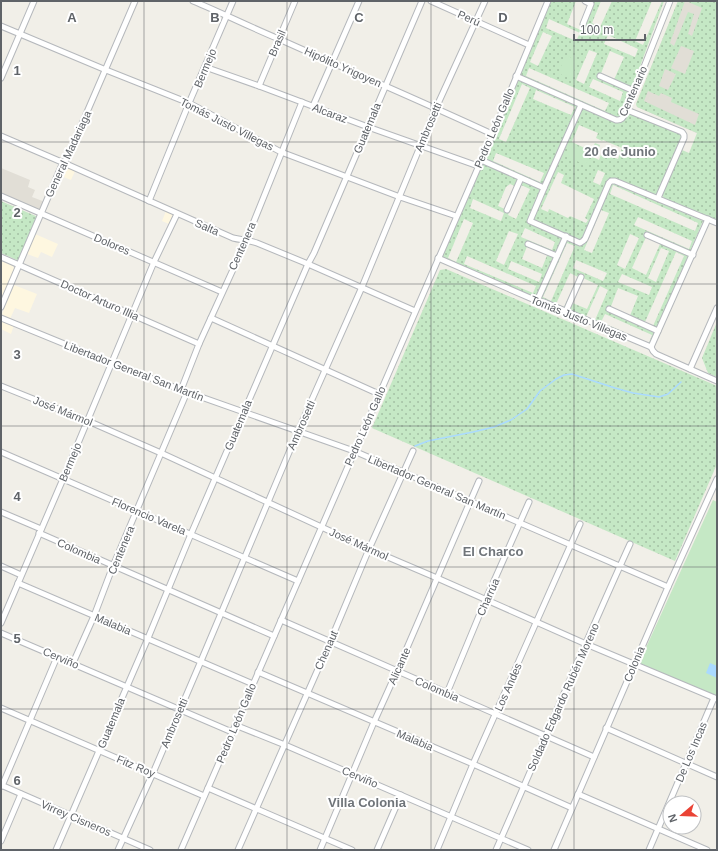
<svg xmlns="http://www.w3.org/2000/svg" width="718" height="851" viewBox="0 0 718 851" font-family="Arial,sans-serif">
	<defs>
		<pattern id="grass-dots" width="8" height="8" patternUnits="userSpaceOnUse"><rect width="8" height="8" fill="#c5e8c5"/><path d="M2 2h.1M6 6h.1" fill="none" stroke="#a3c0a4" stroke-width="1.8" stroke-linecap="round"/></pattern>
	</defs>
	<rect width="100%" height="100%" fill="#f1efe8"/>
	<g fill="#fef7e0">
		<polygon points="69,168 75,171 71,180 61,176 64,170"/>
		<polygon points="166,211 172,214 173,215 169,224 162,221"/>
		<polygon points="35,234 58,244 52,257 41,252 38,258 27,254"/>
		<polygon points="1,260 12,265 15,270 1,303"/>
		<polygon points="14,285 37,294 29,313 15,308 10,319 4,317 2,314"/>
		<polygon points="1,321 14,325 11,334 1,329"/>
	</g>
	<g fill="#e1ded6">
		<polygon points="678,1 717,1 717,142 637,107 636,104"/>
		<polygon points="1,168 30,180 28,187 35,190 32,197 45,202 41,209 39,210 1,193"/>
	</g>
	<g fill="url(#grass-dots)" fill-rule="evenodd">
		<path d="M551 1H576L567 24 583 31 593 6 589 1H601L592 23 600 27 612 1H652L635 41 643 45 662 1H664L624 110 678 132 681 135V139L654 200 703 221 650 345 443 260 442 258V255ZM549 19 580 33 576 41 546 28ZM543 32 552 36 538 66 530 62ZM608 35 638 49 635 57 604 44ZM589 50 597 53 584 84 576 80ZM610 51 624 57 613 82 600 76ZM529 68 609 103 605 111 526 76ZM593 79 623 92 620 101 589 87ZM522 84 530 88 506 142 499 139ZM536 90 575 107 571 115 533 99ZM579 125 598 133 596 138 602 141 603 140 622 148 618 159 602 152 599 160 595 158 600 145 595 143 591 151 572 142ZM496 153 544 173 540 182 493 161ZM598 170 605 173 600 185 593 182ZM558 172 564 175 561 183 594 199 585 218 588 220 586 223 570 216 568 218 549 209 548 212 541 209ZM510 184 517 187 507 210 498 206 506 187ZM521 185 530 189 516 219 508 215ZM613 185 698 223 695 231 610 194ZM473 199 504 213 501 221 470 208ZM601 210 609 213 592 253 584 250ZM638 217 692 241 689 249 634 225ZM464 219 473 223 456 262 448 258ZM525 228 555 242 552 250 521 237ZM509 231 518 234 504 265 496 261ZM630 234 639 238 625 269 617 265ZM647 235 661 242 646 275 632 268ZM567 243 575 246 551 301 543 297ZM528 244 548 253 542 268 522 259ZM661 248 669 251 656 282 648 278ZM676 252 684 256 653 326 645 322ZM467 256 536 286 533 293 464 264ZM576 260 607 273 603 281 573 268ZM511 261 542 274 539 282 508 269ZM570 273 578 277 564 307 556 304ZM622 274 652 287 649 295 618 282ZM581 277 598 285 587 309 570 302ZM600 286 608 290 595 320 586 317ZM618 288 638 296 629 318 610 309ZM605 314 652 335 649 343 601 322Z"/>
		<path d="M678 1H685L670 43 674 46 688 12 694 14 688 34 692 36 702 8 686 1H717V220L664 198 662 195 682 150 689 153 697 133 637 107 636 104ZM681 46 694 51 685 74 671 68ZM665 69 676 74 668 90 659 86ZM648 91 659 96 661 93 672 98 671 102 699 114 695 125 644 101Z"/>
		<polygon points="1,201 38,217 19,261 1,253"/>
		<polygon points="446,269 717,386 717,464 675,561 372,428 440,270"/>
		<polygon points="717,322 717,377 708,373 702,358"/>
	</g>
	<g fill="#c5e8c5">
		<polygon points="566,55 578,61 571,79 558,73"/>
		<polygon points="570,143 591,152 586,165 565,156"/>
		<polygon points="713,500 717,502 717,696 639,663"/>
	</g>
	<polygon fill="#aadaff" points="710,663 717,666 717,678 706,673"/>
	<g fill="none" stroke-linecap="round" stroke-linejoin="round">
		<polyline stroke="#aadaff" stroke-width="1.5" points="415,446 428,441 473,432 494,427 511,420 527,409 540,391 556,379 564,375 572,374 615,388 633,393 659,397 668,394 681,382"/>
		<g stroke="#b5b8bc" stroke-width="7">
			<g id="minor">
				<path d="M193 1C222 13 250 27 279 39 350 71 421 101 492 134"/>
				<polyline points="431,1 529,45"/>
				<polyline points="583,24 591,4 585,1"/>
				<polyline points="1,26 106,70 189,103 281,152 400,197 456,216"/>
				<polyline points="205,67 259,86 368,127 478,166"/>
				<path d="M516 76 616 120C623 121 624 115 627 110L670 1"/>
				<polyline points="600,76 634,91"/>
				<polyline points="1,78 34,1"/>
				<polyline points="259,86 295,1"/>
				<polyline points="313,106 359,1"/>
				<polyline points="627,110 682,132 684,135 684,138 658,198"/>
				<path d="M1 136 64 163 233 238C241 240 249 240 257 243L308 264 415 311"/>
				<polyline points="481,160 544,188 530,221 580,243 583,241 585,239 609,183 611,181 615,181 717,223"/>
				<polyline points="544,188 581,105"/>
				<polyline points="1,196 222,292"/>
				<polyline points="149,201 189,103 233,1"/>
				<polyline points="507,210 521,178"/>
				<polyline points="647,235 693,255"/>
				<polyline points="528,244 557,256"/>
				<polyline points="1,257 199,344"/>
				<polyline points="438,258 537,301 544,302 651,347 653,351 656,354 717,381"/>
				<polyline points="537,301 566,236"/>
				<polyline points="1,307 61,167 68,156 135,1"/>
				<polyline points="609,309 658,331"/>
				<polyline points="566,311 581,277"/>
				<polyline points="1,318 111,363 187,392 354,451 668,587"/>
				<polyline points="211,318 379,394"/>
				<polyline points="651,347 708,219"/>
				<polyline points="690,369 717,308"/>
				<polyline points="1,386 88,421 161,453 369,549 437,578 586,644 717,699"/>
				<polyline points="181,390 199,344 246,241 302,102"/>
				<polyline points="1,452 298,581"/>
				<polyline points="1,512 41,529"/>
				<polyline points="39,533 274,636"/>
				<polyline points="1,566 21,575"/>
				<polyline points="18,583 253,684"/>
				<polyline points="281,620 594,757"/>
				<polyline points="1,623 63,479 154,262 177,214"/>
				<polyline points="1,633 232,732"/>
				<polyline points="73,663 94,616 113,566 187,392"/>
				<polyline points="258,672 473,764 572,808"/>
				<polyline points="447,693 486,599 529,502"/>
				<polyline points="1,708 204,796"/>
				<polyline points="235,725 285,745 528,850"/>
				<polyline points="606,728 717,777"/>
				<polyline points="1,785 150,850"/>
				<polyline points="2,786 57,657"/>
				<polyline points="208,788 352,850"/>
				<polyline points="578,794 707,850"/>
				<polyline points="1,841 21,794"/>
				<polyline points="56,850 148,638 191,534 308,264 314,253 422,1"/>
				<polyline points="118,850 153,773 201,661 298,431 362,287 436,108 485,1"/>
				<polyline points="181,850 491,138 548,1"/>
				<polyline points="238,850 330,642 369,549 413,451"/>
				<polyline points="320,850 374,722 397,671 479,481"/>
				<polyline points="377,850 401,795"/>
				<polyline points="437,850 473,764 580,524"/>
				<path d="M496 850C541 748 584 645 630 544"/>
				<polyline points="554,850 668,587 717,479"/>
				<polyline points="649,850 714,698"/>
			</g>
		</g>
		<use href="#minor" stroke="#fff" stroke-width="5"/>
	</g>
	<path fill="none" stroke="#5f6368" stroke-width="1" stroke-opacity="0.55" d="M144 1V850M287 1V850M431 1V850M574 1V850M1 142H717M1 284H717M1 426H717M1 567H717M1 709H717"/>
	<g text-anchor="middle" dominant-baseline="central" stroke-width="4" stroke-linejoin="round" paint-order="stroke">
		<g font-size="11" fill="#5f6368" stroke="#fff">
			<text transform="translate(469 18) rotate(24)">Perú</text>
			<text transform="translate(277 43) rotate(-67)">Brasil</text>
			<text transform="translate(343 67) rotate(24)">Hipólito Yrigoyen</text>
			<text transform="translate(205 68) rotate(-67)">Bermejo</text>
			<text transform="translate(633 91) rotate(-66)">Centenario</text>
			<text transform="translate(330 113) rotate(21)">Alcaraz</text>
			<text transform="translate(227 124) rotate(27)">Tomás Justo Villegas</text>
			<text transform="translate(428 127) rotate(-67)">Ambrosetti</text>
			<text transform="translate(367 128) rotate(-67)">Guatemala</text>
			<text transform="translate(494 128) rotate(-67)">Pedro León Gallo</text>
			<text transform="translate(68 154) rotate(-65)">General Madariaga</text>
			<text transform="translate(207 227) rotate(23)">Salta</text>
			<text transform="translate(112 244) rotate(23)">Dolores</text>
			<text transform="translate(242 246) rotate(-66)">Centenera</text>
			<text transform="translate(100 300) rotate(24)">Doctor Arturo Illia</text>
			<text transform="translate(579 318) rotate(22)">Tomás Justo Villegas</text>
			<text transform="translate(134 371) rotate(21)">Libertador General San Martín</text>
			<text transform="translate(63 411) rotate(22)">José Mármol</text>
			<text transform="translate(238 425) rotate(-67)">Guatemala</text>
			<text transform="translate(301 425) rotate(-66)">Ambrosetti</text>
			<text transform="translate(365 426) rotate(-66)">Pedro León Gallo</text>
			<text transform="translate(70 462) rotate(-67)">Bermejo</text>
			<text transform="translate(437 487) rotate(23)">Libertador General San Martín</text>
			<text transform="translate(149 516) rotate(23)">Florencio Varela</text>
			<text transform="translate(359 544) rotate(24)">José Mármol</text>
			<text transform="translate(121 550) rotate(-67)">Centenera</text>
			<text transform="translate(79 551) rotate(24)">Colombia</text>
			<text transform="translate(488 597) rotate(-66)">Charrúa</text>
			<text transform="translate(113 624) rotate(23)">Malabia</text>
			<text transform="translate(326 650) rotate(-66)">Chenaut</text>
			<text transform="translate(61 658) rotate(23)">Cerviño</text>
			<text transform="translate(634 664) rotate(-67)">Colonia</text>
			<text transform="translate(399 666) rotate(-66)">Alicante</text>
			<text transform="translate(508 687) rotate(-66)">Los Andes</text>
			<text transform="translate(437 689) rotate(23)">Colombia</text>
			<text transform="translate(563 697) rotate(-66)">Soldado Edgardo Rubén Moreno</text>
			<text transform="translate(111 723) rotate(-67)">Guatemala</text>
			<text transform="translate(174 723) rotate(-67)">Ambrosetti</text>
			<text transform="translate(236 723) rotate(-67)">Pedro León Gallo</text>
			<text transform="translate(415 740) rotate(23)">Malabia</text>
			<text transform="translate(691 752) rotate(-67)">De Los Incas</text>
			<text transform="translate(136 766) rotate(23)">Fitz Roy</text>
			<text transform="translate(360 777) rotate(23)">Cerviño</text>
			<text transform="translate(76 818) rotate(23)">Virrey Cisneros</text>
		</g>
		<g font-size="13" font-weight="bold" fill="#70757a" stroke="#fff">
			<text x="620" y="151">20 de Junio</text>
			<text x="493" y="551">El Charco</text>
			<text x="367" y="802">Villa Colonia</text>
		</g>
	</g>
	<g font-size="13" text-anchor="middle" font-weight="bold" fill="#5f6368" stroke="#fff" stroke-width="4" stroke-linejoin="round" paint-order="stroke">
		<text x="72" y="22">A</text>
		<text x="215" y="22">B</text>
		<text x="359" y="22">C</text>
		<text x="503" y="22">D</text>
		<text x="17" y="75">1</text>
		<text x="17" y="217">2</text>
		<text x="17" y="359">3</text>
		<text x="17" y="501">4</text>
		<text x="17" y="643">5</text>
		<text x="17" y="785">6</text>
	</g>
	<rect width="718" height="851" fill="none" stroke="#5f6368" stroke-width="4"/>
	<g transform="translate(682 815) rotate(251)"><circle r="19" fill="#ffffff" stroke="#bfc1c3"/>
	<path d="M0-3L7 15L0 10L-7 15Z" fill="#ea4335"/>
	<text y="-6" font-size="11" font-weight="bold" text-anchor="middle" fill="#5f6368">N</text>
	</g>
	<path d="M574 34v6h71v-6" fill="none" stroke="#5f6368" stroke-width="2"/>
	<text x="580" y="34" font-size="12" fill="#5f6368" stroke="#ffffff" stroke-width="3" paint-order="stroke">100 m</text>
</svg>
